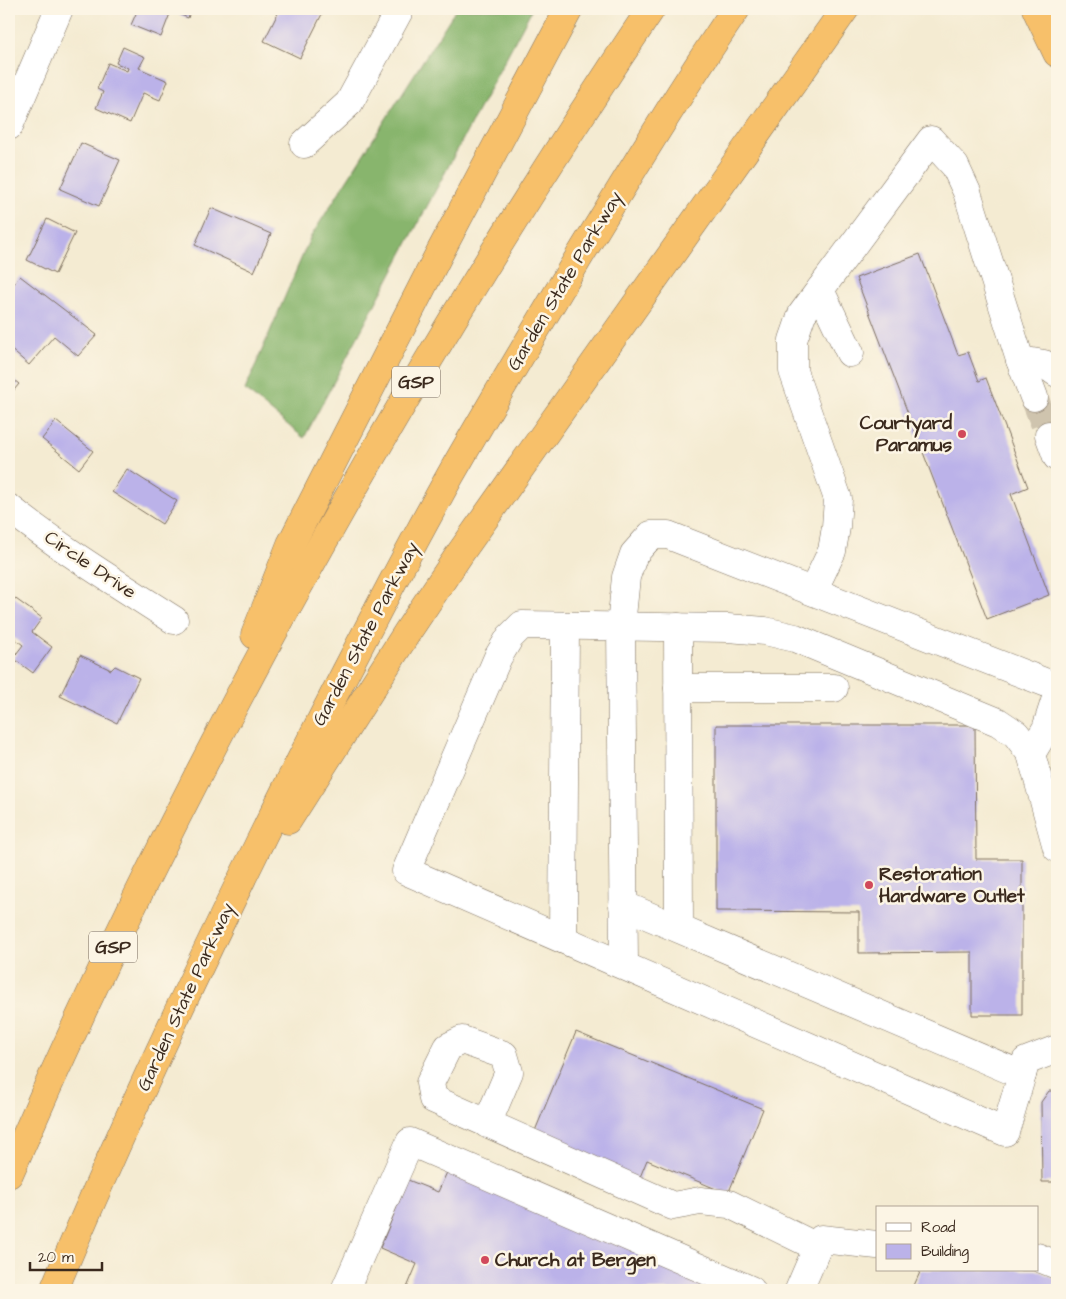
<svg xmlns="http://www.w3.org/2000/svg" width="1066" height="1299" viewBox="0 0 1066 1299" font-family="'Architects Daughter',sans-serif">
	<rect width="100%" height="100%" fill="#fcf5e5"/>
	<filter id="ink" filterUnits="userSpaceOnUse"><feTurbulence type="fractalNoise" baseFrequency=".02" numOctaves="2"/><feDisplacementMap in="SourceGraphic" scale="10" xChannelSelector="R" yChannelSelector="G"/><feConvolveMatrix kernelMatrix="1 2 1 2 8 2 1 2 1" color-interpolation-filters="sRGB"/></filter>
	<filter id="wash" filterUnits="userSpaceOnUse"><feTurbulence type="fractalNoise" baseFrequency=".0096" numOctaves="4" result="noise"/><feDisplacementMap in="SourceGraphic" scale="20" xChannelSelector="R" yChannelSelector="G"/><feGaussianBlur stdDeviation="1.12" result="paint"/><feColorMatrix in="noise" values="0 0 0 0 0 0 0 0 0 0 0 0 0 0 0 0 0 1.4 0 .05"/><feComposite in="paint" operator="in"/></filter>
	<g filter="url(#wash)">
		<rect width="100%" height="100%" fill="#f4ebd2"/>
		<polygon fill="#88b56d" stroke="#627046" points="456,9 532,9 304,438 245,390 310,238"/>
		<g id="blocks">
			<g fill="#bbb2e9">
				<polygon points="138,9 191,9 188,18 171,11 161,37 131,25"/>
				<polygon points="280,9 321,9 324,10 300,58 264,41"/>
				<polygon points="123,47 145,57 139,68 168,81 160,100 143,93 130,123 96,108 103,92 97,89 108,63 127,71 128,68 116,63"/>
				<polygon points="81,143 120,160 99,206 60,189"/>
				<polygon points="211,208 271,234 254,272 195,245"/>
				<polygon points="47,219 75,233 55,274 27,260"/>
				<polygon points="920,254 958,355 968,352 979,381 986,378 1028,487 1011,494 1049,595 987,619 856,278"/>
				<polygon points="20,276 97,335 78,356 54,336 29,365 9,348 9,290"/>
				<polygon points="9,376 19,384 9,396"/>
				<polygon points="56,421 93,451 79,469 42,439"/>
				<polygon points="127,469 177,501 162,524 112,492"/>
				<polygon points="9,594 42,618 32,632 52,647 33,673 13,658 23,645 9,634"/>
				<polygon points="80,655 111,670 115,666 139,678 117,723 60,696"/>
				<polygon points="716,725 975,725 976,859 1022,859 1022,1015 972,1015 972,952 859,953 859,912 716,911"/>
				<polygon points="576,1032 763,1109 728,1194 647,1160 638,1182 532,1138"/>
				<polygon points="1049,1091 1057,1091 1057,1182 1042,1182 1041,1102"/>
				<polygon points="448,1170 710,1280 705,1290 406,1290 417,1264 380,1248 408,1180 438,1192"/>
				<polygon points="921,1270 1036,1270 1056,1279 1051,1290 912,1290"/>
			</g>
		</g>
	</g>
	<g filter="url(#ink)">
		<use href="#blocks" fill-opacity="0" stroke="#7c6e5d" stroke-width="1"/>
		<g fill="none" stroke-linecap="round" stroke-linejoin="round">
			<polyline stroke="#cfc4ae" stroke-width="28" stroke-dasharray="28 14" stroke-linecap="butt" points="1034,397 1049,435"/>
			<g stroke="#7c6e5d" stroke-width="29">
				<g id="minor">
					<polyline points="9,126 59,9"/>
					<polyline points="304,144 349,103 400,9"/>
					<polyline points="820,290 850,353"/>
					<polyline points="1020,360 1034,397"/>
					<polyline points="1049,435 1057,457"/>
					<path d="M9 508C61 549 118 584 174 620"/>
					<polyline points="813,591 832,551 836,527 838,499 793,371 793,340 802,314 931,140 955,166 967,192 1020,360 1044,364 1057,373"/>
					<polyline points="678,627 679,928"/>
					<polyline points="678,688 834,688"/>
					<polyline points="1031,754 1046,729 1057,695"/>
					<polyline points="1057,848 1031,754 1016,734 998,722 795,638 765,631 728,628 522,625 510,637 498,657 406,871 1005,1132 1026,1061 1057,1049"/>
					<polyline points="623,905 1022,1075"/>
					<polyline points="563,939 565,626"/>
					<polyline points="624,965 621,626 626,577 634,554 651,535 668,535 1057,687"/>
					<polyline points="487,1124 509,1072 504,1055 462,1040 448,1047 430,1083 433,1099 673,1206 700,1201 729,1204 817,1247"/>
					<polyline points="1037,1257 1057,1265"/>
					<polyline points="345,1290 410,1142 751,1290"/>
					<polyline points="799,1290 821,1239 877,1245"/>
				</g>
			</g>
			<g stroke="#7c6e5d" stroke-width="29">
				<g id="highway">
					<polyline points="1036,9 1057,53"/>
					<polyline points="255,635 291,544 439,254 569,9"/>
					<polyline points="288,820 408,631 461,552 845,9"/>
					<path d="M9 1174C186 767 404 377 651 9"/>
					<path d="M54 1290C124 1121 203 956 284 793 338 686 392 580 450 476 491 404 534 333 576 262 628 177 680 91 736 9"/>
				</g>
			</g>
			<use href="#minor" stroke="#fff" stroke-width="28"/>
			<use href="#highway" stroke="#f7c06b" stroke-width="28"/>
		</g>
	</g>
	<g fill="#d1495b" stroke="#fcf5e5" stroke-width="2">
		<circle cx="962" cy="434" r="5"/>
		<circle cx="869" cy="885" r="5"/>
		<circle cx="485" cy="1260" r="5"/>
	</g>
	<g text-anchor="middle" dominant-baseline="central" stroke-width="5" stroke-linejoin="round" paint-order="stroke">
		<g fill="#fcf5e5" stroke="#75675a" stroke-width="1">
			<rect x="392" y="366.5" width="48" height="31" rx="4"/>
			<rect x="89" y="931.5" width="48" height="31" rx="4"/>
		</g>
		<g font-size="18" font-weight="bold" fill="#3b2a1e">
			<text x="416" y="382">GSP</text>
			<text x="113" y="947">GSP</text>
		</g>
		<g font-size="19" fill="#3b2a1e" stroke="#fcf5e5">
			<text transform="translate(565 281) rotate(-59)">Garden State Parkway</text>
			<text transform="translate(90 565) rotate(34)">Circle Drive</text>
			<text transform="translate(366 634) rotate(-62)">Garden State Parkway</text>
			<text transform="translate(186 997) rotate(-65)">Garden State Parkway</text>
		</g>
		<g font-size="19" font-weight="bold" fill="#3b2a1e" stroke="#fcf5e5" text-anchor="start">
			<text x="952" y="423" text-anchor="end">Courtyard<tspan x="952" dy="22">Paramus</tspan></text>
			<text x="879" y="874">Restoration<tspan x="879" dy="22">Hardware Outlet</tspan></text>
			<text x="495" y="1260">Church at Bergen</text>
		</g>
	</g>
	<rect width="1066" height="1299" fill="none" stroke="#fcf5e5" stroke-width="30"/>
	<rect x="876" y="1206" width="162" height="65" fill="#fcf5e5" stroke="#afa495"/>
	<rect x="886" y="1223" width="25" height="8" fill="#ffffff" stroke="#afa495"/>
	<text x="921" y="1232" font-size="15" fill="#3b2a1e">Road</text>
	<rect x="886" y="1244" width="25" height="15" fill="#bbb2e9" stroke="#afa495"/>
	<text x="921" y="1256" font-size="15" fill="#3b2a1e">Building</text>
	<path d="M30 1262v8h72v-8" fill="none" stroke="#3b2a1e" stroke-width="2.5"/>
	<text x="38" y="1262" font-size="15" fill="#3b2a1e" stroke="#fcf5e5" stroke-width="4" paint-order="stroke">20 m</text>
</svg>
